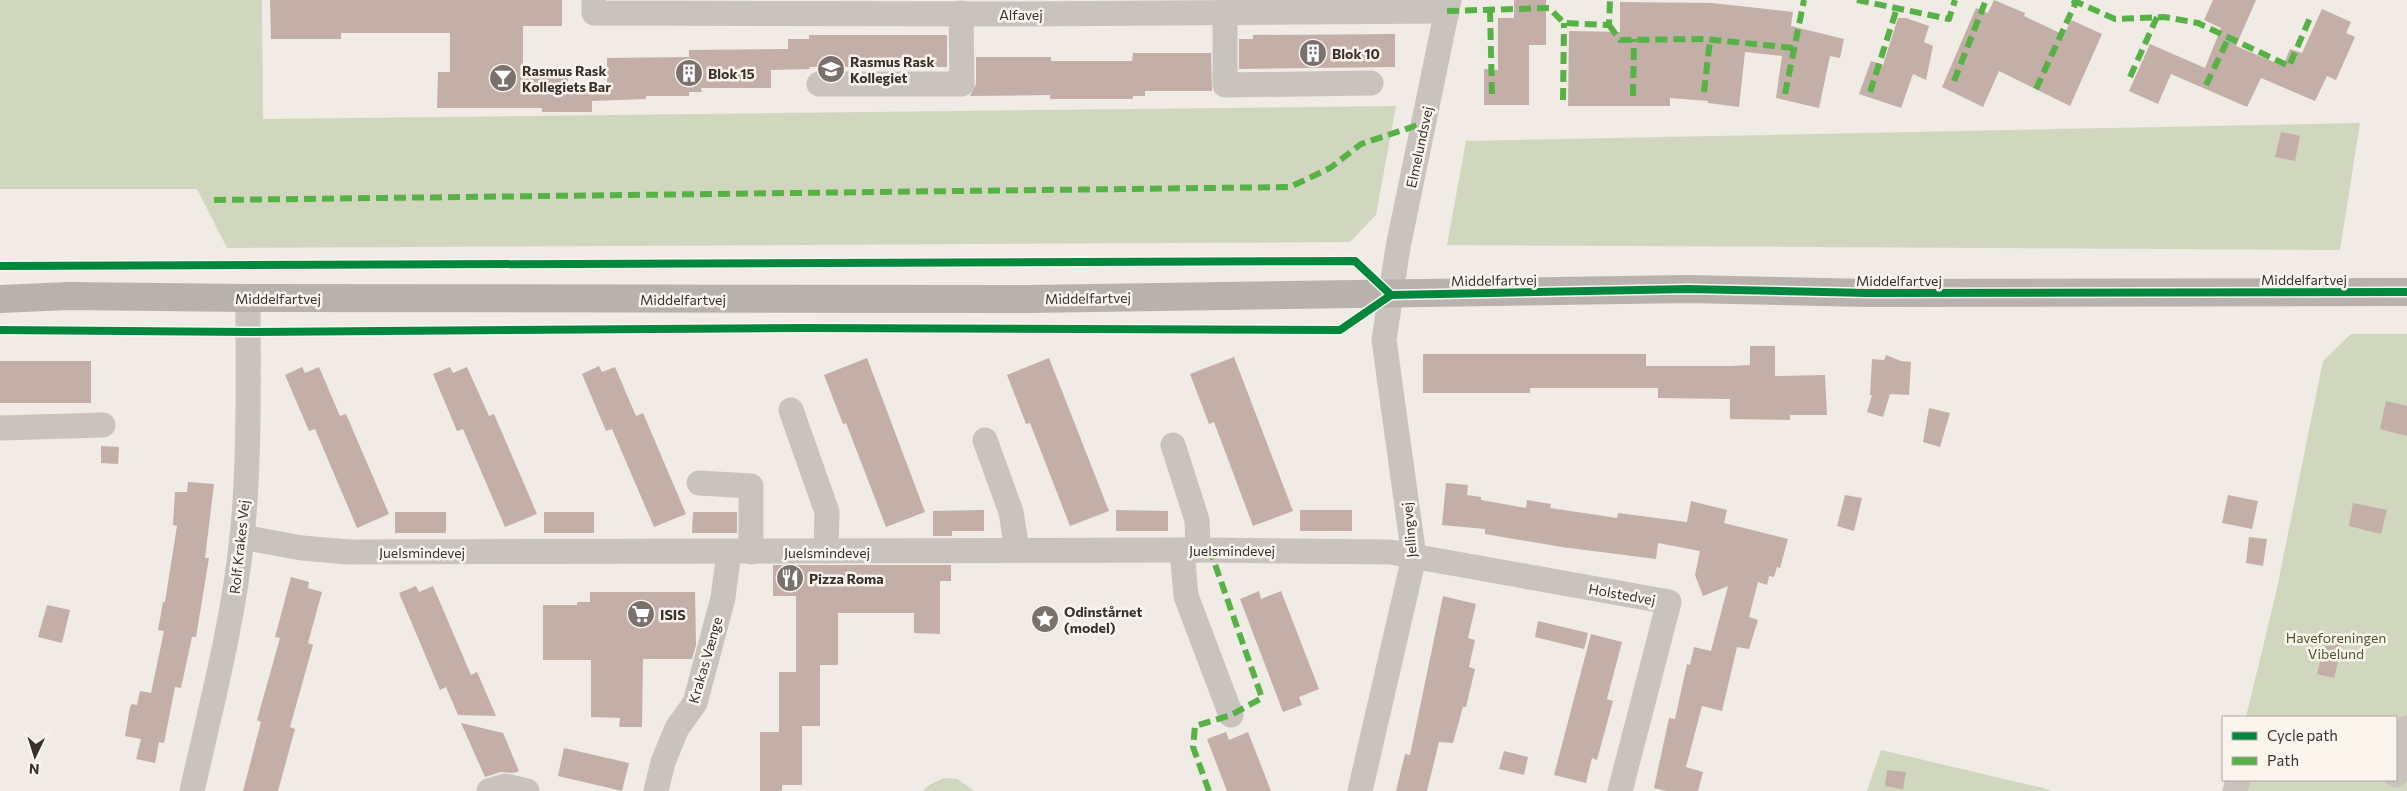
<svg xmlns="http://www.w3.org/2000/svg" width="2407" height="791" viewBox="0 0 2407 791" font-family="Commissioner,sans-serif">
	<rect width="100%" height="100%" fill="#f0ebe5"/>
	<g fill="#d1d6bf">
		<polygon points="0,0 262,0 263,119 1396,106 1376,215 1350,242 227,248 197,189 0,189"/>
		<polygon points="2360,123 2340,250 1447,245 1466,141"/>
		<polygon points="2351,334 2407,334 2407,791 2229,791 2231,780 2396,780 2396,717 2246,717 2276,593 2323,361"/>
		<polygon points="1881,750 2043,788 2052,791 1867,791"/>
		<polygon points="944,778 957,779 975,791 923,791 929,785"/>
	</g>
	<g fill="#c3afa7">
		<polygon points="270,0 562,0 562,26 523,26 523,72 568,72 568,83 607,83 607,58 689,57 689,50 788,49 788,39 809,39 809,35 947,35 947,67 809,67 810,69 771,70 771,88 701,88 702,92 689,92 689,96 646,96 646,99 592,101 592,112 542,112 542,108 437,108 438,72 450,72 450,33 341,33 341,39 271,39"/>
		<polygon points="1514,0 1546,0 1546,45 1529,45 1529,105 1484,105 1484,69 1498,70 1498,18 1514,18"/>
		<polygon points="1994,0 2025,13 2024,16 2064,35 2071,20 2102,34 2070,106 1999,71 1983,107 1942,87 1976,8 1988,13"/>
		<polygon points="2213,0 2256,0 2236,46 2283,66 2290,49 2302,53 2322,9 2351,22 2346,33 2355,37 2336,80 2327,76 2315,101 2261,78 2247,107 2171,74 2158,104 2129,91 2150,44 2205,68 2221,28 2204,20"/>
		<polygon points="1620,2 1712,3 1793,12 1791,26 1844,39 1840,58 1830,56 1819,108 1776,98 1782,56 1745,52 1739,107 1708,103 1708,101 1670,98 1670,106 1568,106 1569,31 1620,32"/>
		<polygon points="1898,18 1906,18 1929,26 1924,42 1933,46 1926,80 1913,74 1901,108 1859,94 1871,61 1883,65"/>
		<polygon points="1395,34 1395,67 1239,69 1239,39 1253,39 1253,35"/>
		<polygon points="1133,53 1211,53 1212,91 1145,91 1145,96 1133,96 1133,99 1050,99 1050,95 970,96 976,84 976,57 1051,57 1051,61 1132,61"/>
		<polygon points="2281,132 2300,136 2295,161 2275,157"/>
		<polygon points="1750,346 1775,346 1775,376 1825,375 1827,415 1790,415 1790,420 1730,419 1730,399 1658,398 1658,388 1530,388 1530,393 1423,393 1423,354 1646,354 1646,366 1730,366 1750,365"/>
		<polygon points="1886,355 1901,361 1911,362 1909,395 1890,394 1883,417 1867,412 1872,395 1870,395 1872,359 1884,360"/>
		<polygon points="1234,357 1293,511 1253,526 1214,422 1209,424 1190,374"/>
		<polygon points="867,358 925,512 886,527 846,423 843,424 824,375"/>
		<polygon points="1049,358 1109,511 1070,526 1030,423 1026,424 1007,375"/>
		<rect x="0" y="361" width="91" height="42"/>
		<polygon points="599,366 602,372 615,367 636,416 643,413 686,514 654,527 612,429 606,431 582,374"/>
		<polygon points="302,367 305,373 319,367 340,416 346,414 389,514 357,528 315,429 309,431 285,375"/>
		<polygon points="450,367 453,373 467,367 489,416 494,414 537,514 505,527 463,429 457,431 433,374"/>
		<polygon points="2386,401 2407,406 2407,436 2380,429"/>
		<polygon points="1929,408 1950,413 1940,447 1923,442"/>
		<polygon points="101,446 119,447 118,464 101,463"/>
		<polygon points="188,482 214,484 205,558 209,558 196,637 192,637 181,688 175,687 164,743 159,742 155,763 136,759 141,739 125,736 130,707 132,704 137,705 140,691 151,693 164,631 158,630 163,602 165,602 177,526 173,525 175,492 187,492"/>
		<polygon points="1446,483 1468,485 1467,495 1481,497 1481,500 1526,508 1527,500 1551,504 1550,508 1617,518 1618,513 1687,522 1691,501 1727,510 1724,523 1788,539 1780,568 1777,567 1774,577 1769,576 1767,585 1758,582 1749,617 1758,620 1749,649 1737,647 1722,711 1702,706 1686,767 1703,772 1698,791 1666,791 1654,788 1669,718 1675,719 1687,664 1690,665 1694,647 1711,651 1728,586 1703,596 1695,575 1700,551 1658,543 1656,559 1562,547 1485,534 1485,529 1442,525"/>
		<polygon points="1845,495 1862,498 1854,531 1837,526"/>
		<polygon points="2228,495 2258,501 2252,529 2222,523"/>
		<polygon points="2353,503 2387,510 2381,534 2349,526"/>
		<polygon points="984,510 984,531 952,531 952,536 933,536 933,511"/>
		<polygon points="1116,510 1168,511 1168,531 1116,531"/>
		<rect x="1300" y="510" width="52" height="21"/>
		<rect x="395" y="512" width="51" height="21"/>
		<rect x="544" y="512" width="50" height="21"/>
		<polygon points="693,512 737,512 737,533 692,533"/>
		<polygon points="2249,537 2267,539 2263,566 2246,563"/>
		<polygon points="773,565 951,565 951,581 940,581 940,634 914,633 914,613 838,613 838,665 820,665 820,726 802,726 802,785 782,785 782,791 760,791 760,732 779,732 779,672 796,672 796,596 773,596"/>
		<polygon points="291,577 309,582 308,588 322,592 308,643 313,645 290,727 295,729 278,791 243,791 261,722 257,720 280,638 275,637"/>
		<polygon points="416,586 419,592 433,586 471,675 477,672 496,716 458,715 446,687 440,690 399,593"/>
		<polygon points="1259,591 1261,599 1281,591 1319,689 1299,697 1302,705 1283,712 1240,599"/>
		<polygon points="590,592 695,592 696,645 692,659 643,659 642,727 619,727 620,718 591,717 591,660 543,660 543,605 577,605 577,602 590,602"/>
		<polygon points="1443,596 1476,604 1468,638 1475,640 1469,667 1475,669 1466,707 1463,707 1453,743 1439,742 1427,791 1396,791 1405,754 1410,755"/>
		<polygon points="47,605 70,610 62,643 38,637"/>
		<polygon points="1538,621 1588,633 1584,649 1535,637"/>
		<polygon points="1591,634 1622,642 1607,699 1613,701 1597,760 1592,758 1586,783 1554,775"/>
		<polygon points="2325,641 2342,645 2334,678 2317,674"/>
		<polygon points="461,723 503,733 519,771 514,773 501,772 485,777"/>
		<polygon points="1226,732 1229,740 1248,732 1271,791 1227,791 1207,739"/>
		<polygon points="564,748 629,763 622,791 558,776"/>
		<polygon points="1504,751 1528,757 1524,775 1499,769"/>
		<polygon points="1887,770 1906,772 1903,789 1885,786"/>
	</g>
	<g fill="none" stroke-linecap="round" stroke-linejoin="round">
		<g stroke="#c9c3be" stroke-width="25">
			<polyline points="594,0 594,13 1024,14 1447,11"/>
			<polyline points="1225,12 1225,85 1371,83"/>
			<polyline points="819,84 962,84 961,13"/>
			<polyline points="791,410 827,512 826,551"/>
			<polyline points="0,428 103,425"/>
			<polyline points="985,440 1011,512 1017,550"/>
			<polyline points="1173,445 1197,520 1198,550"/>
			<polyline points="699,483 751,486 751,552"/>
			<polyline points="242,537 302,548 348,552 1198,550 1390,552 1669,602 1620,791"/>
			<polyline points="1182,550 1186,596 1231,715"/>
			<polyline points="2396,775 2407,728"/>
			<path d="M192 791C211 707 233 623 242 538 250 458 248 378 248 298"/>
			<polyline points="489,791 505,786 527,791"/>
			<polyline points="656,791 663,762 677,728 695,703 723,598 729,552"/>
			<polyline points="1360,791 1414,557 1384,340 1398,247 1449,0"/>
			<polyline points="2235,791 2238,780"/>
		</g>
		<polyline stroke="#b8b1ad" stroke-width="28" points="0,299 69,296 248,298 1029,299 1688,289 1868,293 2407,292"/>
		<g stroke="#57b246" stroke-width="6" stroke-dasharray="12 6" stroke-linecap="butt">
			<polyline points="1857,0 1949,19 1955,0"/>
			<polyline points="2072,0 2115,19 2164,17 2198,23 2289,66 2310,18"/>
			<polyline points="1490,10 1492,95"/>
			<polyline points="1447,11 1549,8 1564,23 1609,25 1610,0"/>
			<polyline points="1609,25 1620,40 1704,39 1794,48"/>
			<polyline points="2130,77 2157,17"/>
			<polyline points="1954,81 1986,0"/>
			<polyline points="2206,85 2229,37"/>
			<polyline points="2036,89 2076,2"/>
			<polyline points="1704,92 1710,40"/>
			<polyline points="1870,92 1897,8"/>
			<polyline points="1785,94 1804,0"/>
			<polyline points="1633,96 1634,39"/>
			<polyline points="1563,100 1564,23"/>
			<polyline points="214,200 1290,187 1330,168 1361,144 1424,123"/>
			<polyline points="1209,791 1193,747 1195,726 1231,715 1262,698 1210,550"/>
		</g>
		<g stroke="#fbf5ee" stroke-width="11">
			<g id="cycleway">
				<polyline points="0,266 1355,261 1391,295"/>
				<polyline points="1391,295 1688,289 1868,293 2407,292"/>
				<polyline points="0,330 248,332 802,328 1340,330 1391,295"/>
			</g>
		</g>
		<use href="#cycleway" stroke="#00873e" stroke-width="8"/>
	</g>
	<defs>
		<g id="building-disc" transform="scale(1.4375)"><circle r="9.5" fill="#7a716c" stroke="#fbf5ee"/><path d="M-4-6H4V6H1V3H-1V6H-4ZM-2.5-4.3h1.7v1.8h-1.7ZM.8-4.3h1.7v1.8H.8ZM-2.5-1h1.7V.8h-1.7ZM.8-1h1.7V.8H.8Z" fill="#fff"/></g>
		<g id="university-disc" transform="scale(1.4375)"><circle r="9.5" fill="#7a716c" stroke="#fbf5ee"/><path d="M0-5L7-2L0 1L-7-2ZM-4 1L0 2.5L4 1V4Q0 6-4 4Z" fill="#fff"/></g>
		<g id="bar-disc" transform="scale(1.4375)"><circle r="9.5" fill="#7a716c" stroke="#fbf5ee"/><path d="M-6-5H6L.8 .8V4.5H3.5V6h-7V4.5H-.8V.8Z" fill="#fff"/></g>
		<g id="restaurant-disc" transform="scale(1.4375)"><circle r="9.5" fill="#7a716c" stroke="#fbf5ee"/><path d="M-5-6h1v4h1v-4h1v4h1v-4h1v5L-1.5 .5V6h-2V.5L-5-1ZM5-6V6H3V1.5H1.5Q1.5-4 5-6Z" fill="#fff"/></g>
		<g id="supermarket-disc" transform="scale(1.4375)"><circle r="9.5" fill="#7a716c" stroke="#fbf5ee"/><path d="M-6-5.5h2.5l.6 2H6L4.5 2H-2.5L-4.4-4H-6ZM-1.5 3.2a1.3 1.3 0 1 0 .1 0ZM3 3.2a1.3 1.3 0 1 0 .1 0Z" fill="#fff"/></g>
		<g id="sight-disc" transform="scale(1.4375)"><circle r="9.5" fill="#7a716c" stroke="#fbf5ee"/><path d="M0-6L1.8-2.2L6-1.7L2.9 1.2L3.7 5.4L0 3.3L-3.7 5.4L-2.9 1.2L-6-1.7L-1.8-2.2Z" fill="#fff"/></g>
	</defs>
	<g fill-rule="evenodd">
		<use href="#building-disc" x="1313" y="53"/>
		<use href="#university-disc" x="831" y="69"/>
		<use href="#building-disc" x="689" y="73"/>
		<use href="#bar-disc" x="503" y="78"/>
		<use href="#restaurant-disc" x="790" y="578"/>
		<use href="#supermarket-disc" x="641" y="614"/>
		<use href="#sight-disc" x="1045" y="619"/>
	</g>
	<g text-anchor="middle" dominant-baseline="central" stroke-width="5" stroke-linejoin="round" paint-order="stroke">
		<g font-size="14" fill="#3b302b" stroke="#fbf5ee">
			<text x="1021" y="14">Alfavej</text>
			<text transform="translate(1419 147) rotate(-78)">Elmelundsvej</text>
			<text x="2304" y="279">Middelfartvej</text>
			<text transform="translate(1494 280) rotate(-1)">Middelfartvej</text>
			<text x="1899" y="280">Middelfartvej</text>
			<text x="278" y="298">Middelfartvej</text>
			<text transform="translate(1088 298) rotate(-1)">Middelfartvej</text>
			<text x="683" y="299">Middelfartvej</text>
			<text transform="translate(1409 530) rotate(-95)">Jellingvej</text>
			<text transform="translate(239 547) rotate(-84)">Rolf Krakes Vej</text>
			<text x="1232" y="550">Juelsmindevej</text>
			<text x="422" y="552">Juelsmindevej</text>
			<text x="827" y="552">Juelsmindevej</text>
			<text transform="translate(1622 594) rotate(10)">Holstedvej</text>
			<text transform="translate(705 660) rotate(-74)">Krakas Vænge</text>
		</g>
		<g font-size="14" font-weight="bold" fill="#3b302b" stroke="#fbf5ee" text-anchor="start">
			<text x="1332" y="53">Blok 10</text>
			<text x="850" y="61">Rasmus Rask<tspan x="850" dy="16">Kollegiet</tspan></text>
			<text x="522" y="70">Rasmus Rask<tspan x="522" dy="16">Kollegiets Bar</tspan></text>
			<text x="708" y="73">Blok 15</text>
			<text x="809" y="578">Pizza Roma</text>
			<text x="1064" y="611">Odinstårnet<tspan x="1064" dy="16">(model)</tspan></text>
			<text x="660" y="614">ISIS</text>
		</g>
		<g font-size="14" fill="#4a5a2e" stroke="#fbf5ee">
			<text x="2336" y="637">Haveforeningen<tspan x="2336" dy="16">Vibelund</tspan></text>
		</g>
	</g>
	<rect x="2222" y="716" width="175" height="65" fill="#fbf5ee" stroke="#aea6a0"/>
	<rect x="2232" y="732" width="25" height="8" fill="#00873e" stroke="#aea6a0"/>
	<text x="2267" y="741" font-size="15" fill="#3b302b">Cycle path</text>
	<rect x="2232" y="757" width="25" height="8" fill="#57b246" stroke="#aea6a0"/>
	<text x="2267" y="766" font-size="15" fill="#3b302b">Path</text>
	<g transform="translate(35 756) rotate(184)" stroke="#fbf5ee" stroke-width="4" paint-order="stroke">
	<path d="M0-4L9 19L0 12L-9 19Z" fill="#3b302b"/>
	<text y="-8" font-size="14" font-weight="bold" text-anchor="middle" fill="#3b302b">N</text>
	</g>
</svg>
